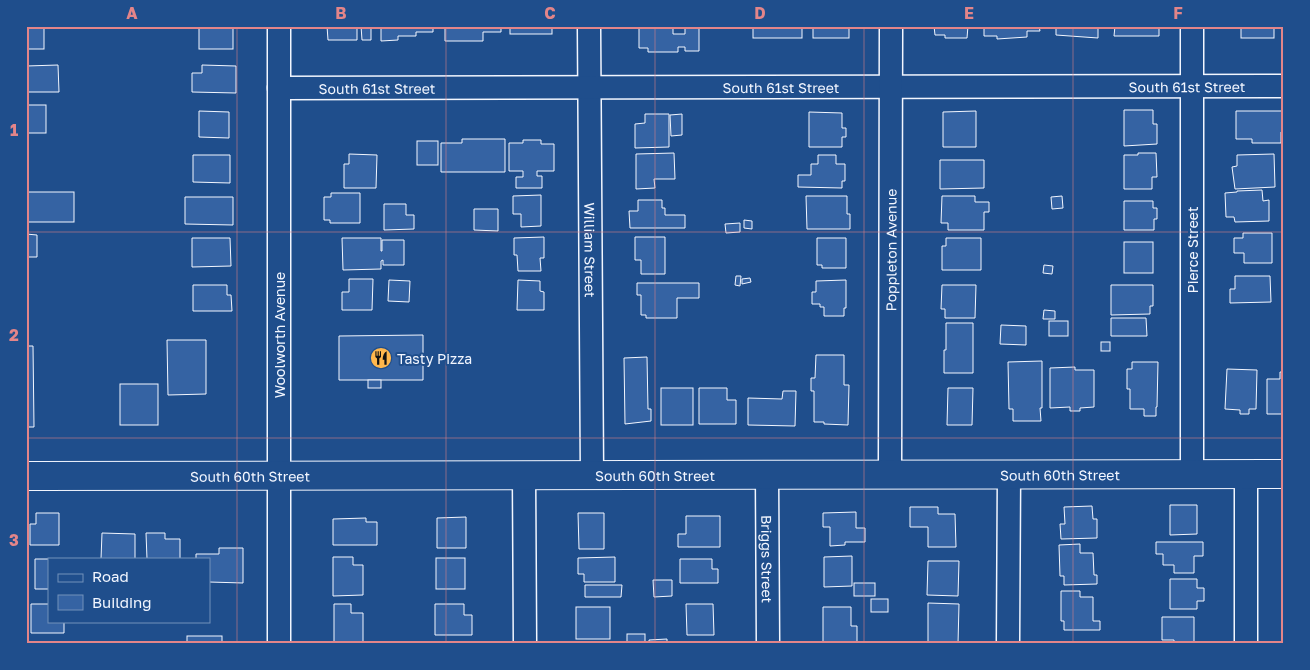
<svg xmlns="http://www.w3.org/2000/svg" width="1310" height="670" viewBox="0 0 1310 670" font-family="'Golos Text',sans-serif">
	<rect width="100%" height="100%" fill="#1f4e8c"/>
	<g fill="#3563a3" stroke="#f2f6ff">
		<rect x="26" y="26" width="18" height="23"/>
		<rect x="199" y="26" width="34" height="23"/>
		<polygon points="327,26 357,26 357,40 328,40"/>
		<polygon points="361,26 371,26 371,40 362,40"/>
		<polygon points="381,26 433,26 433,32 416,32 416,36 398,36 398,40 381,41"/>
		<polygon points="445,26 501,26 501,32 483,32 483,41 445,41"/>
		<rect x="510" y="26" width="42" height="8"/>
		<polygon points="639,26 673,26 673,34 685,34 685,28 699,28 699,51 685,51 685,47 678,47 678,52 648,52 648,48 639,48"/>
		<rect x="753" y="26" width="49" height="12"/>
		<rect x="813" y="26" width="36" height="12"/>
		<polygon points="934,26 968,26 967,38 945,38 945,35 935,35"/>
		<polygon points="984,26 1039,26 1040,31 1027,31 1027,37 997,39 997,36 984,36"/>
		<polygon points="1056,26 1098,26 1098,38 1056,35"/>
		<polygon points="1115,26 1159,26 1159,36 1114,36"/>
		<rect x="1241" y="26" width="33" height="12"/>
		<polygon points="58,65 59,92 26,92 26,66"/>
		<polygon points="202,65 236,66 236,93 192,92 192,73 202,73"/>
		<rect x="26" y="105" width="20" height="28"/>
		<polygon points="1124,110 1153,110 1153,124 1157,124 1157,144 1124,146"/>
		<polygon points="199,111 229,112 229,138 199,137"/>
		<polygon points="976,111 976,147 943,147 943,112"/>
		<polygon points="1236,111 1284,111 1284,132 1281,132 1281,143 1252,143 1252,139 1236,139"/>
		<polygon points="809,112 842,113 842,128 846,128 846,137 842,137 842,147 809,147"/>
		<polygon points="645,114 669,114 669,147 635,148 635,124 645,123"/>
		<polygon points="682,114 682,135 671,136 670,115"/>
		<polygon points="462,139 505,139 505,172 441,172 441,143 462,143"/>
		<polygon points="523,140 541,140 541,144 554,144 554,171 537,171 537,176 542,176 542,188 516,188 516,177 523,177 523,171 509,171 509,143 523,143"/>
		<rect x="417" y="141" width="21" height="24"/>
		<polygon points="674,153 675,179 654,179 655,188 636,189 636,154"/>
		<polygon points="1138,153 1156,153 1157,177 1152,177 1152,189 1124,189 1124,155 1138,155"/>
		<polygon points="349,154 377,155 376,188 344,188 344,164 349,164"/>
		<polygon points="1274,154 1275,187 1235,189 1232,167 1237,166 1237,155"/>
		<polygon points="193,155 230,155 230,183 193,182"/>
		<polygon points="818,155 836,155 836,164 845,164 845,181 842,181 842,188 798,187 798,175 811,175 811,164 818,164"/>
		<polygon points="940,160 984,160 984,188 940,189"/>
		<polygon points="1262,190 1263,201 1269,200 1269,221 1235,222 1234,217 1226,217 1225,193 1237,192 1237,191"/>
		<rect x="26" y="192" width="48" height="30"/>
		<polygon points="331,193 360,193 360,223 330,223 330,220 324,220 324,197 331,197"/>
		<polygon points="541,195 541,226 521,227 521,214 513,214 513,196"/>
		<polygon points="806,196 847,196 847,214 850,214 850,229 807,229"/>
		<polygon points="942,196 975,196 975,202 989,202 989,212 984,212 984,230 948,230 948,223 941,223"/>
		<polygon points="1062,196 1063,208 1052,209 1051,197"/>
		<polygon points="185,197 233,197 233,225 185,224"/>
		<polygon points="638,200 662,200 662,208 665,208 665,215 685,215 685,228 630,228 629,211 638,211"/>
		<polygon points="1124,201 1153,201 1153,208 1157,208 1157,219 1154,219 1154,230 1124,230"/>
		<polygon points="384,204 406,204 406,215 414,215 414,229 384,230"/>
		<polygon points="474,209 498,209 498,231 474,230"/>
		<polygon points="744,220 752,221 752,229 744,228"/>
		<polygon points="740,223 740,232 726,233 725,224"/>
		<polygon points="1243,233 1272,233 1272,263 1244,263 1244,253 1234,253 1234,238 1243,238"/>
		<polygon points="26,234 37,235 37,257 26,257"/>
		<polygon points="544,237 544,258 540,258 541,271 518,271 517,255 514,255 514,238"/>
		<polygon points="635,237 665,237 665,274 641,274 641,260 635,260"/>
		<polygon points="192,238 230,238 231,266 192,267"/>
		<polygon points="342,238 381,238 381,251 382,251 382,240 404,240 404,265 383,265 383,260 381,261 381,269 343,270"/>
		<polygon points="817,238 846,238 846,268 822,268 822,265 817,265"/>
		<polygon points="946,238 981,238 981,270 942,270 942,246 946,246"/>
		<rect x="1124" y="242" width="29" height="31"/>
		<polygon points="1044,265 1053,266 1052,274 1043,273"/>
		<polygon points="736,276 741,276 740,286 735,285"/>
		<polygon points="1235,276 1270,276 1271,302 1230,303 1230,289 1235,289"/>
		<polygon points="750,278 751,282 742,284 742,279"/>
		<polygon points="349,279 373,279 372,310 342,310 342,292 349,292"/>
		<polygon points="389,280 410,281 409,302 388,301"/>
		<polygon points="518,280 540,281 540,291 544,292 544,310 517,310"/>
		<polygon points="846,280 846,308 844,308 844,316 824,316 824,307 820,307 820,304 812,304 812,292 816,292 816,281"/>
		<polygon points="637,283 699,283 699,298 677,298 677,318 646,318 646,315 641,315 641,295 637,295"/>
		<polygon points="193,285 227,285 227,295 231,295 232,311 193,311"/>
		<polygon points="942,285 976,285 975,318 945,318 945,309 941,309"/>
		<polygon points="1111,285 1153,285 1153,306 1150,306 1150,314 1111,315"/>
		<polygon points="1044,310 1055,311 1055,319 1043,319"/>
		<polygon points="1111,318 1146,318 1147,336 1111,336"/>
		<rect x="1049" y="321" width="19" height="15"/>
		<polygon points="946,323 973,323 973,373 944,373 944,350 946,350"/>
		<polygon points="1001,325 1026,326 1026,345 1000,344"/>
		<polygon points="423,335 423,380 339,380 339,336"/>
		<polygon points="167,340 206,340 206,394 168,395"/>
		<rect x="1101" y="342" width="9" height="9"/>
		<polygon points="26,346 33,346 34,427 26,427"/>
		<polygon points="816,355 844,355 844,385 849,385 848,425 824,424 824,422 814,422 814,391 811,391 811,378 815,378"/>
		<polygon points="647,357 648,409 651,409 651,421 625,424 624,358"/>
		<polygon points="1042,361 1042,408 1040,408 1041,421 1013,421 1013,409 1009,409 1008,362"/>
		<polygon points="1132,362 1158,362 1157,407 1156,407 1156,416 1144,416 1144,409 1130,409 1130,389 1127,389 1127,369 1132,369"/>
		<polygon points="1075,367 1075,370 1094,370 1094,407 1080,408 1080,411 1070,411 1070,407 1050,408 1050,368"/>
		<polygon points="1227,369 1257,370 1256,409 1249,409 1249,414 1240,414 1240,410 1225,409"/>
		<polygon points="1280,372 1284,372 1284,414 1267,414 1267,379 1280,379"/>
		<rect x="368" y="380" width="13" height="8"/>
		<rect x="120" y="384" width="38" height="41"/>
		<rect x="661" y="388" width="32" height="37"/>
		<polygon points="699,388 727,388 727,400 736,400 736,424 699,424"/>
		<polygon points="948,388 973,388 972,425 947,425"/>
		<polygon points="783,391 796,391 795,426 748,425 748,398 782,399"/>
		<polygon points="1170,505 1197,505 1197,534 1170,535"/>
		<polygon points="1092,506 1093,519 1097,519 1097,538 1061,539 1060,524 1065,524 1064,507"/>
		<polygon points="910,507 938,507 938,514 955,514 956,547 928,547 928,527 910,527"/>
		<polygon points="856,512 856,528 865,528 865,542 845,542 845,545 830,546 830,527 823,527 823,513"/>
		<polygon points="36,513 59,513 59,545 30,545 30,524 36,524"/>
		<polygon points="578,513 604,513 604,549 579,549"/>
		<polygon points="686,516 720,516 720,547 678,547 678,534 686,534"/>
		<polygon points="466,517 466,548 437,548 437,518"/>
		<polygon points="366,518 366,522 377,522 377,545 333,545 333,519"/>
		<polygon points="102,533 135,534 135,559 101,559"/>
		<polygon points="146,533 165,533 165,539 180,539 180,559 147,559"/>
		<polygon points="1156,542 1203,542 1203,556 1194,556 1194,573 1174,573 1174,565 1163,565 1163,554 1156,554"/>
		<polygon points="1080,544 1080,553 1093,553 1094,575 1097,575 1097,584 1064,585 1064,576 1060,576 1059,545"/>
		<polygon points="219,548 243,548 243,583 209,582 209,559 196,559 196,554 219,554"/>
		<polygon points="852,556 852,586 824,587 824,557"/>
		<polygon points="333,557 353,557 353,565 363,565 363,595 333,596"/>
		<polygon points="615,557 615,582 584,582 584,574 578,574 578,558"/>
		<rect x="436" y="558" width="29" height="31"/>
		<polygon points="35,559 64,559 49,559 49,589 35,589"/>
		<polygon points="680,559 712,559 712,569 718,569 718,583 680,583"/>
		<polygon points="928,561 959,561 958,596 927,595"/>
		<polygon points="1170,579 1197,579 1197,588 1204,588 1204,601 1197,601 1197,609 1170,609"/>
		<polygon points="653,580 672,580 672,596 654,597"/>
		<rect x="854" y="583" width="21" height="13"/>
		<polygon points="585,585 622,585 621,597 585,597"/>
		<polygon points="1061,591 1080,591 1080,597 1093,597 1093,621 1100,621 1100,630 1064,630 1064,621 1061,621"/>
		<rect x="871" y="599" width="17" height="13"/>
		<polygon points="928,603 959,604 958,644 928,644"/>
		<polygon points="31,604 49,604 49,621 64,621 64,633 31,633"/>
		<polygon points="334,604 351,604 351,613 363,613 363,643 334,643"/>
		<polygon points="435,604 464,604 464,615 472,615 472,635 435,635"/>
		<polygon points="686,604 713,604 714,635 687,635"/>
		<rect x="576" y="607" width="34" height="32"/>
		<polygon points="823,607 851,607 851,626 857,626 857,644 823,644"/>
		<polygon points="1162,617 1194,617 1194,644 1174,644 1174,640 1162,640"/>
		<rect x="627" y="634" width="18" height="10"/>
		<rect x="187" y="636" width="35" height="8"/>
		<polygon points="667,639 667,644 649,644 649,640"/>
	</g>
	<g fill="none" stroke-linecap="round" stroke-linejoin="round">
		<g stroke="#f2f6ff" stroke-width="25">
			<g id="minor">
				<path id="s1" d="M589 26 592 474"/>
				<path id="s2" d="M279 88 1284 86"/>
				<polyline points="524,474 525,644"/>
				<path id="s3" d="M767 474 768 644"/>
				<path id="s4" d="M890 474 891 26"/>
				<polyline points="1192,474 1192,26"/>
				<polyline points="1246,474 1246,644"/>
				<polyline points="279,644 279,26"/>
				<polyline points="1008,644 1009,474"/>
			</g>
		</g>
		<g stroke="#f2f6ff" stroke-width="30">
			<g id="major">
				<path id="s5" d="M26 476 1284 474"/>
			</g>
		</g>
		<use href="#minor" stroke="#1f4e8c" stroke-width="22"/>
		<use href="#major" stroke="#1f4e8c" stroke-width="28"/>
	</g>
	<path fill="none" stroke="#e38589" stroke-width="1" stroke-opacity="0.55" d="M237 26V644M446 26V644M655 26V644M864 26V644M1073 26V644M26 232H1284M26 438H1284"/>
	<defs>
		<g id="restaurant-disc" transform="scale(1.125)"><circle r="9.5" fill="#ffb74d" stroke="#1f4e8c"/><path d="M-5-6h1v4h1v-4h1v4h1v-4h1v5L-1.5 .5V6h-2V.5L-5-1ZM5-6V6H3V1.5H1.5Q1.5-4 5-6Z" fill="#111"/></g>
	</defs>
	<g fill-rule="evenodd">
		<use href="#restaurant-disc" x="381" y="358"/>
	</g>
	<g text-anchor="middle" dominant-baseline="central" stroke-width="4" stroke-linejoin="round" paint-order="stroke">
		<g font-size="14" fill="#f2f6ff" stroke="#1f4e8c">
			<text stroke="none"><textPath href="#s2" startOffset="908">South 61st Street</textPath></text>
			<text stroke="none"><textPath href="#s2" startOffset="502">South 61st Street</textPath></text>
			<text stroke="none"><textPath href="#s2" startOffset="98">South 61st Street</textPath></text>
			<text stroke="none"><textPath href="#s1" startOffset="224">William Street</textPath></text>
			<text stroke="none"><textPath href="#s4" startOffset="224">Poppleton Avenue</textPath></text>
			<text transform="translate(1192 250) rotate(-90)">Pierce Street</text>
			<text transform="translate(279 335) rotate(-90)">Woolworth Avenue</text>
			<text stroke="none"><textPath href="#s5" startOffset="629">South 60th Street</textPath></text>
			<text stroke="none"><textPath href="#s5" startOffset="1034">South 60th Street</textPath></text>
			<text stroke="none"><textPath href="#s5" startOffset="224">South 60th Street</textPath></text>
			<text stroke="none"><textPath href="#s3" startOffset="85">Briggs Street</textPath></text>
		</g>
		<g font-size="14" fill="#f2f6ff" stroke="#1f4e8c" text-anchor="start">
			<text x="397" y="358">Tasty Pizza</text>
		</g>
	</g>
	<rect width="1310" height="670" fill="none" stroke="#1f4e8c" stroke-width="55"/>
	<rect x="48" y="558" width="162" height="65" fill="#1f4e8c" stroke="#7391ba"/>
	<rect x="58" y="574" width="25" height="8" fill="#1f4e8c" stroke="#7391ba"/>
	<text x="92" y="582" font-size="15" fill="#f2f6ff">Road</text>
	<rect x="58" y="595" width="25" height="15" fill="#3563a3" stroke="#7391ba"/>
	<text x="92" y="608" font-size="15" fill="#f2f6ff">Building</text>
	<rect x="28" y="28" width="1254" height="614" fill="none" stroke="#e38589" stroke-width="2"/>
	<g font-size="16" text-anchor="middle" font-weight="bold" fill="#e38589">
		<text x="132" y="19">A</text>
		<text x="341" y="19">B</text>
		<text x="550" y="19">C</text>
		<text x="760" y="19">D</text>
		<text x="969" y="19">E</text>
		<text x="1178" y="19">F</text>
		<text x="14" y="136">1</text>
		<text x="14" y="341">2</text>
		<text x="14" y="546">3</text>
	</g>
</svg>
